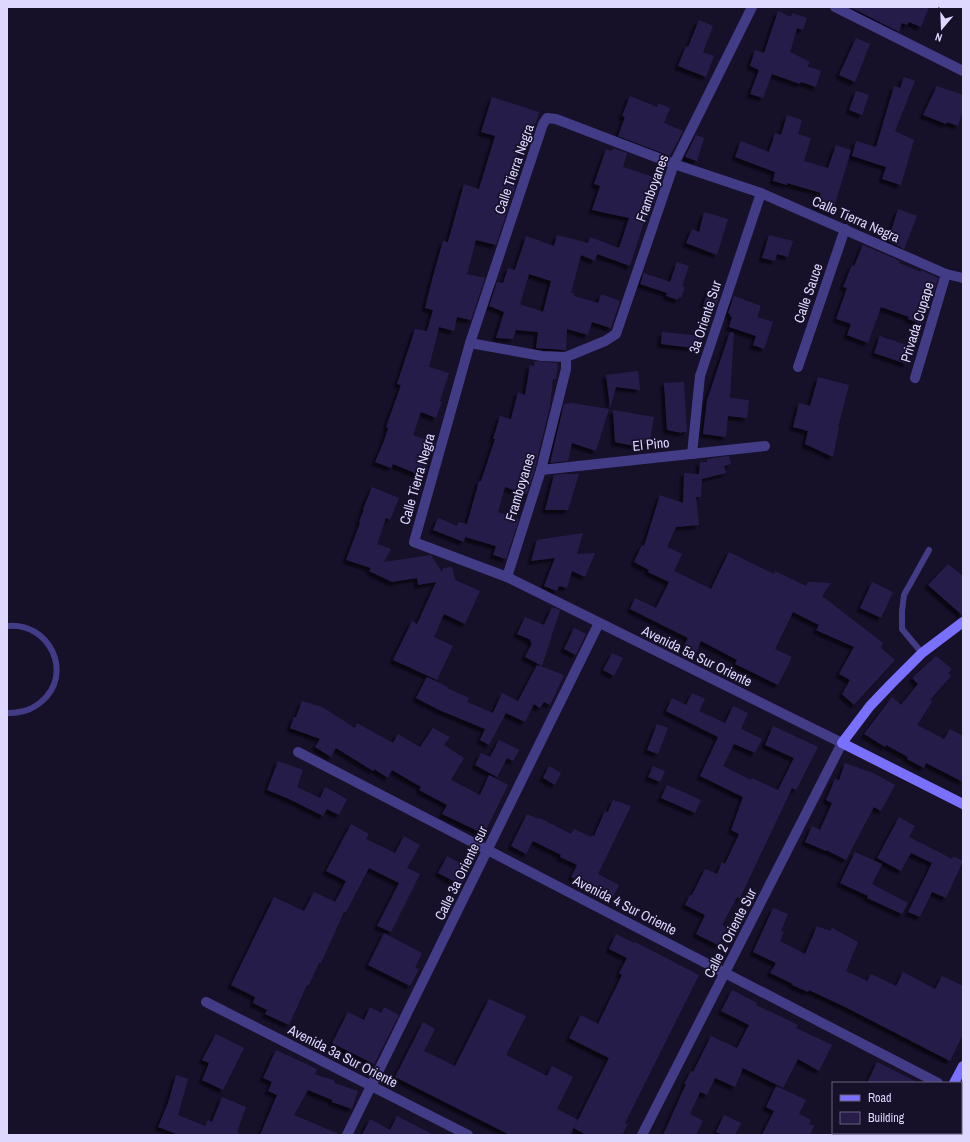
<svg xmlns="http://www.w3.org/2000/svg" width="970" height="1142" viewBox="0 0 970 1142" font-family="'Archivo Narrow',sans-serif">
	<defs>
		<filter id="shadow"><feDropShadow dx="-3.5" dy="3.5" stdDeviation="1" flood-color="#0009"/></filter>
	</defs>
	<rect width="100%" height="100%" fill="#161029"/>
	<g fill="#281d49" fill-rule="evenodd" filter="url(#shadow)">
		<polygon points="850,7 929,7 921,27 909,22 907,25 902,23 899,32"/>
		<polygon points="778,11 791,17 792,13 807,18 803,30 797,28 790,52 810,62 807,66 821,71 816,87 801,82 800,84 772,74 763,98 750,94 759,70 750,66 755,50 764,53"/>
		<polygon points="699,20 713,26 703,52 714,56 706,77 678,66 686,46 688,47"/>
		<polygon points="856,38 870,44 855,82 839,75"/>
		<polygon points="904,77 915,81 895,131 914,140 901,185 882,179 886,167 852,156 856,141 876,147 894,86 900,88"/>
		<polygon points="937,86 963,95 963,110 958,126 947,122 946,124 923,115"/>
		<polygon points="856,91 869,95 862,115 849,110"/>
		<polygon points="630,96 657,107 658,103 670,108 664,123 683,131 670,156 618,136 625,117 622,116"/>
		<polygon points="492,97 539,112 529,143 522,141 509,182 516,185 496,245 476,240 467,274 485,278 471,320 457,317 454,331 439,327 429,367 449,373 440,401 442,402 436,418 421,412 413,435 435,443 422,476 393,464 391,468 375,462 384,441 388,428 386,427 401,385 397,384 415,329 427,331 433,310 425,308 433,276 443,241 448,242 464,184 479,189 495,136 481,132"/>
		<polygon points="787,115 802,120 798,134 811,138 804,161 828,168 836,145 851,150 833,211 816,205 821,193 787,183 787,185 773,181 775,172 735,157 741,141 769,152 775,133 781,135"/>
		<polygon points="696,135 704,138 697,161 685,157"/>
		<path d="M613 148 627 153 623 167 660 179 657 189H659L654 204 650 203 630 266 597 254 595 261 581 255 571 293H574V296L598 303 601 294 620 301 611 328 592 322 588 335 567 329 566 350 536 348 538 332 516 330 513 339 496 338 504 312 489 306 497 282 503 283 508 268 515 270 526 236 554 246 557 235 588 243 590 237 619 248 629 218 592 210 600 186 594 184 606 149 612 151ZM529 274 551 281 543 312 520 304Z"/>
		<polygon points="898,209 917,216 904,249 888,241"/>
		<polygon points="704,212 728,219 717,255 686,243 692,229 699,232"/>
		<polygon points="769,235 793,241 788,257 777,254 775,261 762,258"/>
		<polygon points="863,245 900,261 899,263 921,272 921,270 938,278 934,292 921,324 908,319 909,317 881,307 868,343 847,335 851,324 836,319 847,288 843,287 852,265 854,266"/>
		<polygon points="677,262 689,266 682,286 685,287 681,298 679,297 678,300 666,296 667,293 640,284 644,273 670,282"/>
		<polygon points="710,287 721,291 715,309 703,305"/>
		<polygon points="734,296 761,306 757,317 773,322 764,349 753,345 756,336 729,327 732,317 730,316 730,314 728,313"/>
		<polygon points="662,332 702,336 701,349 661,344"/>
		<polygon points="730,332 734,333 730,396 730,398 749,400 747,418 728,416 726,437 703,434 707,400"/>
		<polygon points="880,336 912,347 906,364 874,353"/>
		<polygon points="535,361 558,363 556,379 553,379 550,406 535,468 527,494 505,487 498,512 519,519 506,559 493,555 496,546 465,537 464,542 433,530 438,518 457,526 459,522 467,524 479,481 481,481 495,439 493,439 500,416 511,419 518,392 525,395 530,365 534,366"/>
		<polygon points="638,371 640,390 616,387 610,408 606,375"/>
		<polygon points="818,377 849,385 838,427 839,427 833,457 805,444 808,431 793,427 799,403 810,406"/>
		<polygon points="684,382 687,432 682,432 682,433 667,430 664,383"/>
		<polygon points="572,403 609,409 596,451 572,443 568,461 550,463 564,404"/>
		<polygon points="613,410 654,417 649,445 635,442 634,446 615,442"/>
		<polygon points="729,456 731,464 724,466 726,473 702,479 701,497 696,497 699,525 676,527 667,547 682,554 674,571 711,589 729,552 774,574 775,571 806,586 808,582 831,583 822,596 883,643 881,648 895,660 854,705 842,694 850,680 839,674 854,647 816,630 819,625 793,612 775,649 792,657 778,685 735,664 737,660 701,641 696,653 683,647 688,638 630,609 635,598 656,608 669,582 648,572 649,570 634,562 642,545 644,546 660,495 683,503 684,473 699,474 700,462 707,462 707,459"/>
		<polygon points="565,474 579,474 568,510 545,510 554,475"/>
		<polygon points="372,487 399,498 390,520 386,518 377,544 391,549 384,562 431,555 442,572 443,568 452,567 455,580 480,591 465,624 444,614 434,637 453,646 437,680 393,660 412,621 417,624 436,582 418,585 417,578 392,582 369,571 371,568 346,560 360,523 359,522 364,509 363,509"/>
		<polygon points="583,533 577,554 595,553 585,577 572,571 567,588 559,586 557,591 544,586 555,558 531,561 537,540"/>
		<polygon points="948,564 963,576 963,616 928,585"/>
		<polygon points="872,582 893,592 881,618 860,608"/>
		<polygon points="552,607 560,610 542,666 525,657 532,643 530,642 531,640 517,634 525,617 544,625"/>
		<polygon points="574,628 586,634 576,655 564,649"/>
		<polygon points="612,653 623,658 614,676 603,670"/>
		<polygon points="936,656 952,669 948,673 951,676 930,700 932,702 917,725 944,739 950,729 963,736 963,782 926,763 924,768 907,759 908,757 886,745 885,747 864,734 892,697 901,705 918,684 912,678"/>
		<polygon points="537,665 564,675 550,705 544,702 540,708 534,704 525,722 506,713 489,745 480,740 485,729 439,710 416,698 427,677 448,687 447,688 469,698 467,702 493,713 502,693 518,701"/>
		<polygon points="692,693 705,699 699,711 725,723 733,706 748,713 741,729 762,739 755,753 734,744 723,766 751,780 752,778 778,790 794,758 765,745 773,726 818,747 796,790 792,788 740,898 737,897 722,925 727,928 718,945 696,934 705,915 685,905 690,895 692,895 705,869 717,874 722,862 725,864 739,834 731,830 743,797 700,776 718,737 666,711 672,698 686,705"/>
		<polygon points="302,701 322,707 355,728 357,723 393,743 398,734 420,747 433,728 450,737 444,745 464,758 451,780 480,795 489,775 508,785 484,834 442,814 447,805 419,790 421,787 392,770 388,778 374,769 373,771 336,748 331,757 315,747 320,739 290,728 294,717 296,717"/>
		<polygon points="657,724 668,728 658,754 647,750"/>
		<polygon points="499,740 519,750 513,761 507,758 497,777 475,765 481,753 490,757"/>
		<polygon points="278,761 303,770 297,787 320,798 325,787 347,799 339,815 327,809 323,816 289,799 267,790"/>
		<polygon points="845,763 873,773 895,785 881,811 874,807 846,860 826,850 826,851 805,842 812,826 820,830 832,803 826,800 835,779 839,780"/>
		<polygon points="549,766 561,773 555,785 543,778"/>
		<polygon points="653,766 665,771 660,782 648,777"/>
		<polygon points="667,785 701,800 695,813 661,798"/>
		<polygon points="613,800 631,806 598,874 619,885 613,897 571,877 577,865 560,857 561,855 533,841 526,854 511,846 527,814 538,819 538,818 542,819 571,834 574,829 591,837 592,835 594,836 605,811 608,812"/>
		<polygon points="899,817 915,826 909,837 952,859 953,856 963,861 946,898 932,892 920,917 908,912 932,863 911,853 901,871 877,858"/>
		<polygon points="351,824 369,834 366,839 395,853 404,836 420,845 407,868 420,874 391,932 377,926 399,883 369,868 346,912 344,912 321,963 319,963 309,985 307,985 289,1025 265,1014 267,1010 253,1003 255,997 231,985 274,897 304,911 314,892 335,902 346,881 326,871"/>
		<polygon points="855,852 882,864 872,884 908,903 902,914 867,898 868,896 840,883"/>
		<polygon points="447,856 470,868 461,885 438,873"/>
		<polygon points="773,908 788,914 781,931 784,932 780,941 805,954 817,926 830,931 832,928 858,942 846,971 867,981 871,974 896,986 903,972 935,989 942,976 963,986 963,1034 950,1061 847,1008 809,990 808,992 792,985 793,984 770,973 776,963 753,952"/>
		<polygon points="384,933 422,953 415,968 419,969 410,986 368,965"/>
		<polygon points="616,934 634,943 635,942 699,975 625,1123 628,1124 622,1135 586,1135 574,1128 609,1058 569,1038 581,1015 598,1024 622,975 619,973 627,958 609,949"/>
		<polygon points="732,990 757,1003 756,1005 798,1025 796,1028 832,1045 819,1071 798,1059 783,1088 743,1068 735,1087 715,1078 707,1095 700,1092 690,1114 703,1121 696,1135 663,1135 686,1084 684,1084 691,1071 693,1072 711,1036 737,1048 749,1025 721,1011"/>
		<polygon points="489,999 526,1016 506,1055 547,1076 552,1066 573,1077 557,1109 578,1120 570,1135 510,1135 395,1077 423,1022 435,1029 424,1051 455,1066"/>
		<polygon points="370,1007 381,1013 384,1007 399,1015 374,1064 332,1043 348,1012 364,1020"/>
		<polygon points="216,1034 244,1048 223,1090 202,1080 209,1063 202,1060"/>
		<polygon points="276,1050 317,1069 315,1074 335,1081 334,1083 358,1091 352,1109 332,1102 332,1100 308,1090 294,1115 341,1135 260,1135 277,1095 268,1091 272,1082 263,1078"/>
		<polygon points="877,1062 919,1083 867,1083"/>
		<polygon points="176,1075 188,1079 178,1115 205,1126 208,1120 212,1122 222,1097 246,1107 237,1132 242,1135 179,1135 158,1127 168,1103"/>
		<polygon points="776,1086 806,1100 799,1114 811,1120 809,1124 814,1126 810,1135 762,1135 774,1111 766,1107"/>
		<polygon points="724,1115 741,1123 735,1135 723,1135 716,1132"/>
		<polygon points="397,1116 434,1135 362,1135 370,1119 390,1130"/>
	</g>
	<g fill="none" stroke-linecap="round" stroke-linejoin="round">
		<g stroke="#423c87" stroke-width="6">
			<path d="M7 626C49 621 75 674 41 702 35 707 28 711 19 712 15 713 11 713 7 713"/>
			<polyline points="922,653 902,629 902,611 904,595 929,550"/>
		</g>
		<g stroke="#423c87" stroke-width="10">
			<polyline points="835,7 963,71"/>
			<polyline points="470,343 542,356 566,357 605,341 616,334 674,164 752,7"/>
			<polyline points="798,367 845,229"/>
			<polyline points="915,378 946,274"/>
			<polyline points="692,454 700,376 761,193"/>
			<polyline points="541,470 765,446"/>
			<polyline points="507,577 541,470 566,369 566,357"/>
			<polyline points="298,752 938,1083"/>
			<polyline points="206,1002 468,1135"/>
			<polyline points="961,1095 963,1096"/>
			<polyline points="347,1135 599,623"/>
			<polyline points="642,1135 842,743 507,577 414,542 470,343 543,124 547,118 556,119 674,164 761,193 946,274 963,278"/>
		</g>
		<g stroke="#7a70fe" stroke-width="10">
			<polyline points="963,622 922,653 891,684 870,706 842,743 963,804"/>
			<polyline points="954,1083 963,1066"/>
			<polyline points="928,1135 929,1133"/>
		</g>
	</g>
	<g text-anchor="middle" dominant-baseline="central" stroke-width="3.5" stroke-linejoin="round" paint-order="stroke">
		<g font-size="14" fill="#ded8ff" stroke="#161029">
			<text transform="translate(514 169) rotate(-71)">Calle Tierra Negra</text>
			<text transform="translate(652 188) rotate(-70)">Framboyanes</text>
			<text transform="translate(856 219) rotate(24)">Calle Tierra Negra</text>
			<text transform="translate(808 293) rotate(-71)">Calle Sauce</text>
			<text transform="translate(705 317) rotate(-72)">3a Oriente Sur</text>
			<text transform="translate(917 322) rotate(-73)">Privada Cupape</text>
			<text transform="translate(651 444) rotate(-6)">El Pino</text>
			<text transform="translate(417 479) rotate(-74)">Calle Tierra Negra</text>
			<text transform="translate(520 487) rotate(-73)">Framboyanes</text>
			<text transform="translate(697 656) rotate(26)">Avenida 5a Sur Oriente</text>
			<text transform="translate(461 873) rotate(-64)">Calle 3a Oriente sur</text>
			<text transform="translate(625 905) rotate(27)">Avenida 4 Sur Oriente</text>
			<text transform="translate(730 933) rotate(-63)">Calle 2 Oriente Sur</text>
			<text transform="translate(343 1056) rotate(27)">Avenida 3a Sur Oriente</text>
		</g>
	</g>
	<rect width="970" height="1142" fill="none" stroke="#ded8ff" stroke-width="16"/>
	<rect x="832" y="1082" width="130" height="52" fill="#161029" stroke="#66607f"/>
	<rect x="840" y="1095" width="20" height="6" fill="#7a70fe" stroke="#66607f"/>
	<text x="868" y="1102" font-size="12" fill="#ded8ff">Road</text>
	<rect x="840" y="1112" width="20" height="12" fill="#281d49" stroke="#66607f"/>
	<text x="868" y="1122" font-size="12" fill="#ded8ff">Building</text>
	<g transform="translate(942 28) rotate(199)" stroke="#161029" stroke-width="3" paint-order="stroke">
	<path d="M0-3L7 15L0 10L-7 15Z" fill="#ded8ff"/>
	<text y="-6" font-size="11" font-weight="bold" text-anchor="middle" fill="#ded8ff">N</text>
	</g>
</svg>
